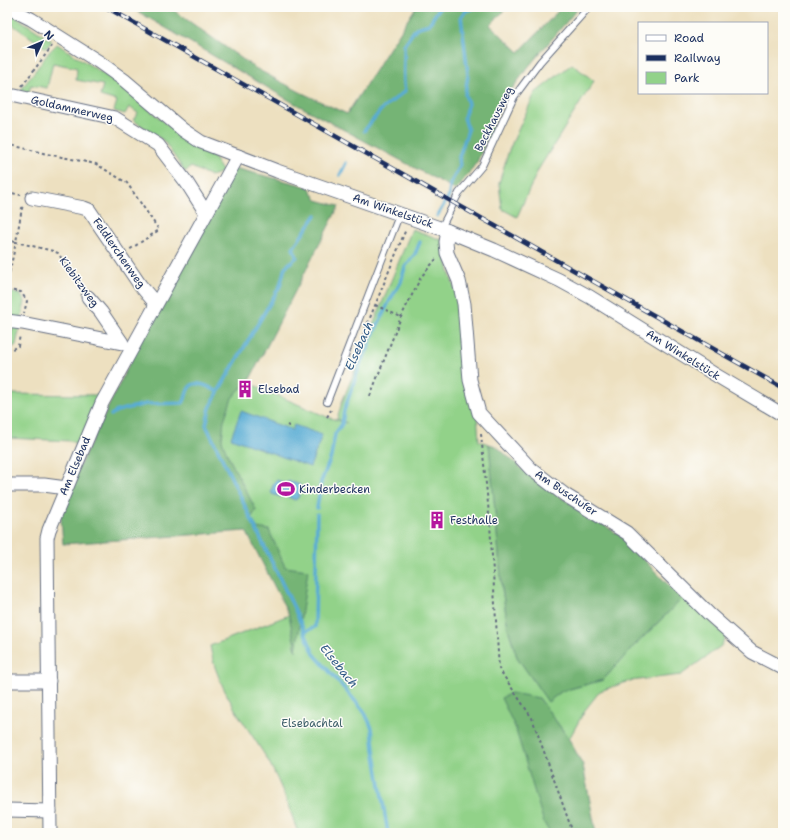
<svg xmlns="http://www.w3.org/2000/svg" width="790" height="840" viewBox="0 0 790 840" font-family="'Shantell Sans',sans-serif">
	<rect width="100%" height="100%" fill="#fdfcf7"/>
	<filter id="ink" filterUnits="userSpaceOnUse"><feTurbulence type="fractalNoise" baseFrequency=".025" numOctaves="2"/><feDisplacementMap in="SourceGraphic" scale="8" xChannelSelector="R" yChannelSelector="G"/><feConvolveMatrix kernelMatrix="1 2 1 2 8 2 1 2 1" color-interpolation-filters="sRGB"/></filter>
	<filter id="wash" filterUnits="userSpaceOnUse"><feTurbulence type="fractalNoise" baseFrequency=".012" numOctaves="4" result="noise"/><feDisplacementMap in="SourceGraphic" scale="16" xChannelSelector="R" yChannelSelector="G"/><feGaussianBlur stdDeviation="0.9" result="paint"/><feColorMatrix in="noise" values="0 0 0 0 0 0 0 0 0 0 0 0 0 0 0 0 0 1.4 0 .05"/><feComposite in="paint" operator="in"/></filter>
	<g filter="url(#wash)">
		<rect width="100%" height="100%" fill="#ede0c0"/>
		<g fill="#92d289" stroke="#568074">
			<polygon points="7,11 52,41 46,48 7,21"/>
			<polygon points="57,44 116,82 178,133 211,154 223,172 211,176 191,167 185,172 164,141 133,120 138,113 129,107 125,114 114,111 117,101 100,96 103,85 76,80 77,68 53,63 47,88 31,85 29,92 20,91 50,51"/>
			<polygon points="572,64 594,81 538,170 517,217 502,209 499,183 509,150 535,93"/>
			<path d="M412 229 442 240 449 272 461 307V342L463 382 477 413 479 441 489 444 502 588 508 628 517 657 548 701 562 691 603 680 634 646 682 599 687 598 726 636 721 646 681 675 630 681 600 691 585 710 569 739 539 698 567 833H298C290 809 281 785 269 762 252 733 230 707 218 675 214 666 212 656 210 646L289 615 301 619 249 532 199 423 240 379 327 417 347 423 337 419 342 402Z"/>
			<polygon points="8,292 20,294 25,302 21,319 7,316"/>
			<polygon points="13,326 20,327 16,345 9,350 7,350 7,338 11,335"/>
			<polygon points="7,394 99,395 79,446 71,441 7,438"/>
		</g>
		<g fill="#75b475" stroke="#48726a">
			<polygon points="130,7 169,7 255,68 300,92 347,114 416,7 508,7 490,25 519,52 562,7 579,7 529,66 504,100 477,162 456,190 292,102"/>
			<polygon points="234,168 309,187 317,200 339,206 248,383 239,390 232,398 224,420 222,440 228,456 256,510 252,517 257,528 269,530 285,567 308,570 296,651 289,615 246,531 63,544 60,506 157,307"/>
			<polygon points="489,444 496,446 536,481 621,536 682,599 634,646 603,680 562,691 548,702 517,657 508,628 502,588"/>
			<polygon points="511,693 539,698 569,739 583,765 596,833 550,833 544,823 515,727 501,698"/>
		</g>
		<g fill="#59acd4" stroke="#3a6e99">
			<polygon points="241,411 292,430 294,425 322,435 310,467 231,438"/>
			<polygon points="277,480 285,483 290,481 300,485 301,488 298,498 295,500 284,495 281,497 272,494 271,491 274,482"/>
		</g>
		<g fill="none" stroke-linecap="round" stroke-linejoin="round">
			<g stroke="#59acd4" stroke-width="3.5">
				<path d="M364 131 381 110 405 91C402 76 405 60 404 45L416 28 429 24 440 7"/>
				<polyline points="340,175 346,163"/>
				<polyline points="316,215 293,248 297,257 285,267 280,286 218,392 210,408 206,425 295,610 314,654 364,711 372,728 374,749 388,833"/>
				<polyline points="437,216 449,196 450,184 460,166 459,157 468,130 464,117 468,104 465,94 468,75 461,16 466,11 476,7"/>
				<path d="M111 415 117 411 146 404 183 403C186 399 186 392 189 388 195 378 211 388 218 392"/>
				<polyline points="317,508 321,482 331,457 335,434 342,424 344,411 362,359 368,349 370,341 390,300 401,282 405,267 415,254 420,242"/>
				<polyline points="304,632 315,627 317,514"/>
			</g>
		</g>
	</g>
	<g filter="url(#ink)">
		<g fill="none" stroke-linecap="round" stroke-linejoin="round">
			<g stroke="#646d80" stroke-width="8">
				<g id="service">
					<polyline points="441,228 459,193 482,166 514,97 540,62 589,7"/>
					<polyline points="327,402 400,213"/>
				</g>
			</g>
			<g stroke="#646d80" stroke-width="15">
				<g id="minor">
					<polyline points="7,7 31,19 99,62 124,80 183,130 201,142 277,171 448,231 494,250 559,280 590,297 714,374 783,415"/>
					<polyline points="15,96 115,118 158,145 187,183 206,213"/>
					<polyline points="32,198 84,208 89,210 140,285 156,304"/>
					<polyline points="448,231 446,242 447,253 459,281 464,304 470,380 479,413 531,469 565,495 627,533 709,614 752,652 783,668"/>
					<polyline points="7,321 22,323 122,343 101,312 88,297"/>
					<polyline points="7,485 44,485 66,488"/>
					<polyline points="7,681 49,681"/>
					<polyline points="7,810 50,811"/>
					<polyline points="50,833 47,538 49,530 102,403 238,156"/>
				</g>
			</g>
			<g stroke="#646d80" stroke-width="2" stroke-dasharray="3 3" stroke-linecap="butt">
				<polyline points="22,86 52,46"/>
				<polyline points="7,144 47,154 96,164 127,183 159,230 129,250"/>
				<polyline points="7,192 21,195"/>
				<polyline points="7,240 16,242 22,208 24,206"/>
				<polyline points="7,284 16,242 53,251 58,253 81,288"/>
				<polyline points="7,290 21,292 27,301 24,313"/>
				<polyline points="375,305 401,317"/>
				<polyline points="361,340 406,229"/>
				<polyline points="7,352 18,346 20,335"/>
				<polyline points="370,396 401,317 421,277 437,258"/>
				<polyline points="327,417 331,410"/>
				<polyline points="287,425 291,427"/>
				<polyline points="481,434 490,524 499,669 532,718 573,833"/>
			</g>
			<use href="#service" stroke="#fff" stroke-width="6"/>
			<use href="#minor" stroke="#fff" stroke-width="13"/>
			<g stroke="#1b2f5e" stroke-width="4.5">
				<polyline id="rail" points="106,7 783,388"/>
			</g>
			<use href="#rail" stroke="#fdfcf7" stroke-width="3" stroke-dasharray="9" stroke-linecap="butt"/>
		</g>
	</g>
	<defs>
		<g id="building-bare" transform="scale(1.38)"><path d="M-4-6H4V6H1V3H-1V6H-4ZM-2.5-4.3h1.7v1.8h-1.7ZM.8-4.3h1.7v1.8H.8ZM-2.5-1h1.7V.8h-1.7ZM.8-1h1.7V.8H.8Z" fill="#b5179e" stroke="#fdfcf7" stroke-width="2.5" paint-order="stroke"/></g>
		<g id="stadium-bare" transform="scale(1.38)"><path d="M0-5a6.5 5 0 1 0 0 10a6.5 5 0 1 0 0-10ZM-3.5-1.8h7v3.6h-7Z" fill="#b5179e" stroke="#fdfcf7" stroke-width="2.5" paint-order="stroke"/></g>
	</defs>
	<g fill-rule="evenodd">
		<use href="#building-bare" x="245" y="389"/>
		<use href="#stadium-bare" x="286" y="489"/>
		<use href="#building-bare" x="437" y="520"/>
	</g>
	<g text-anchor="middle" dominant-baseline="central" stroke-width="3" stroke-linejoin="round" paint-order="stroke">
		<g font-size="11" fill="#1b2f5e" stroke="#fdfcf7">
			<text transform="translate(72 109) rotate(13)">Goldammerweg</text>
			<text transform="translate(494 119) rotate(-63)">Beckhausweg</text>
			<text transform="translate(393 211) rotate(19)">Am Winkelstück</text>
			<text transform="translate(119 253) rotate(55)">Feldlerchenweg</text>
			<text transform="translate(79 282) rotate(54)">Kiebitzweg</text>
			<text transform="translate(683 355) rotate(32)">Am Winkelstück</text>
			<text transform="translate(75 466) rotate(-67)">Am Elsebad</text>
			<text transform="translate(566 493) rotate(34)">Am Buschufer</text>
		</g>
		<g font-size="11" fill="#1b2f5e" stroke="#fdfcf7" text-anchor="start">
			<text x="258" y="389">Elsebad</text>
			<text x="299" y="489">Kinderbecken</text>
			<text x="450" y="520">Festhalle</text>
		</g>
		<g font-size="11" fill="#3f606b" stroke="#fdfcf7">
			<text x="312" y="723">Elsebachtal</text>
		</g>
		<g font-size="12" font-style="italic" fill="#315b87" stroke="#fdfcf7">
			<text transform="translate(359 346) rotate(-66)">Elsebach</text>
			<text transform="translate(339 666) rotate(51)">Elsebach</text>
		</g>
	</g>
	<rect width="790" height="840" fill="none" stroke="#fdfcf7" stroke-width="24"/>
	<rect x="638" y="22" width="130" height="72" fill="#fdfcf7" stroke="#a3aaba"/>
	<rect x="646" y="35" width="20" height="6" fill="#ffffff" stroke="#a3aaba"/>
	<text x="674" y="42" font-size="12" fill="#1b2f5e">Road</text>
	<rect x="646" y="55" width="20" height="6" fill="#1b2f5e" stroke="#a3aaba"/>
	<text x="674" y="62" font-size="12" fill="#1b2f5e">Railway</text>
	<rect x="646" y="72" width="20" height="12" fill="#92d289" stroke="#a3aaba"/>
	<text x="674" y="82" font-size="12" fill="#1b2f5e">Park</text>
	<g transform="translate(42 42) rotate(46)" stroke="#fdfcf7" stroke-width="3" paint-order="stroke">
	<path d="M0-3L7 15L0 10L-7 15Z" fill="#1b2f5e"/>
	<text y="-6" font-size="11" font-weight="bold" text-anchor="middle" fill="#1b2f5e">N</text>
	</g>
</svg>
